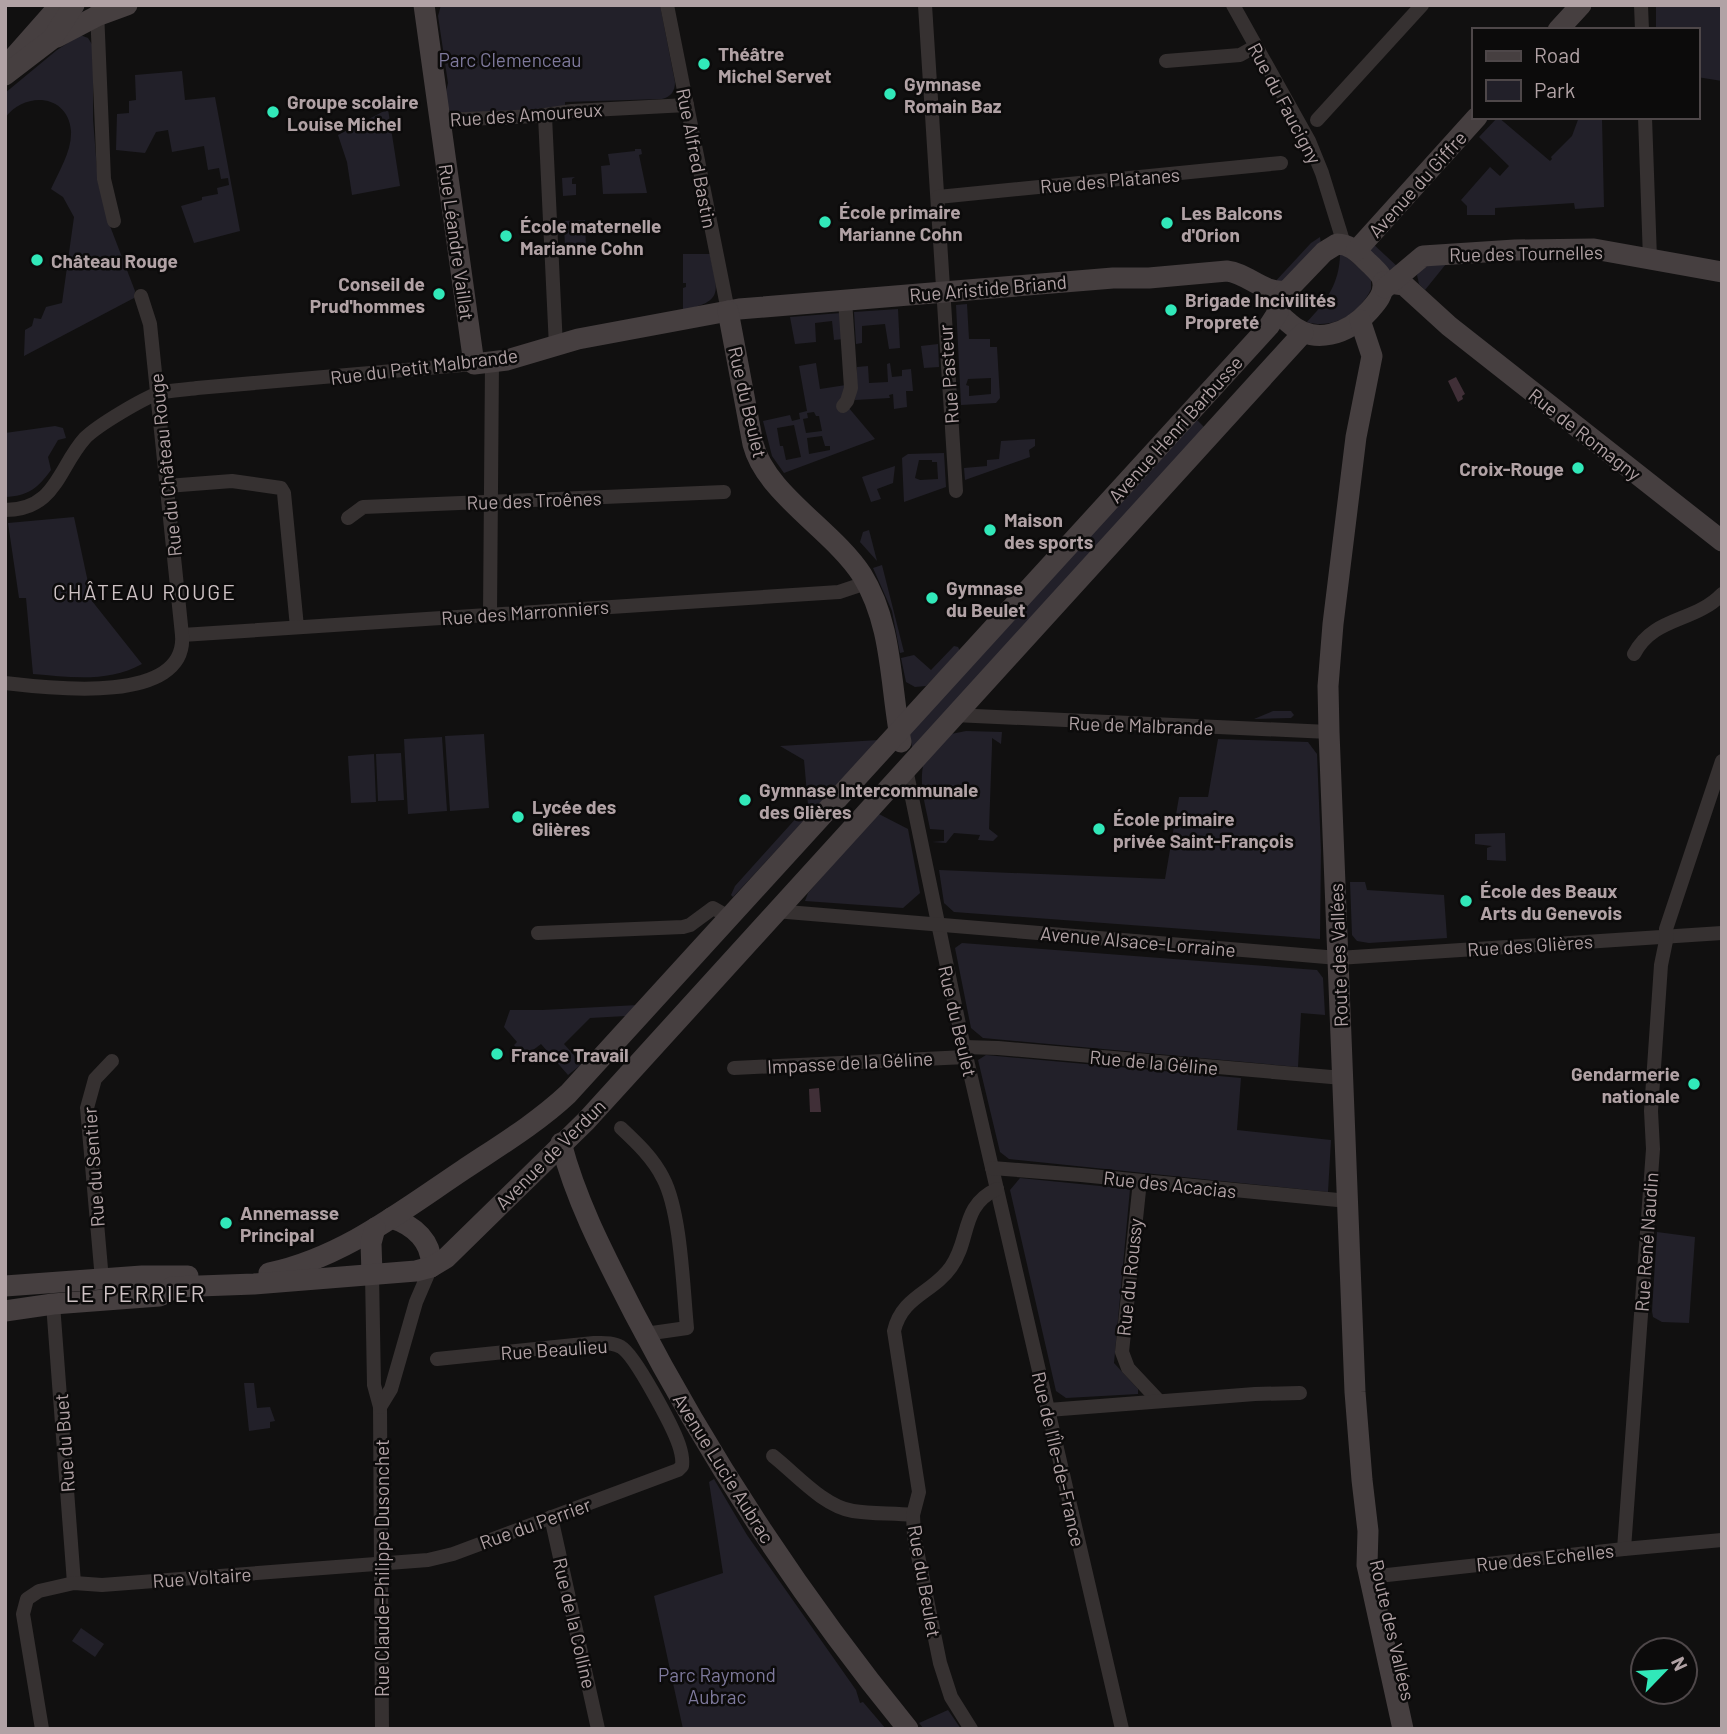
<svg xmlns="http://www.w3.org/2000/svg" width="1727" height="1734" viewBox="0 0 1727 1734" font-family="Barlow,sans-serif">
	<rect width="100%" height="100%" fill="#111010"/>
	<g fill="#222029" fill-rule="evenodd">
		<path d="M441 5H660L675 82C675 91 671 97 662 99L565 102V107L542 111 453 113 447 108 445 96 448 83 438 16Z"/>
		<polygon points="1656,5 1722,5 1722,81 1697,77 1697,30 1656,30"/>
		<path d="M80 35 88 38 93 46V119L98 182 110 226 135 291 134 298 24 356 25 330 32 326 34 318 41 319 46 307 62 303 74 217 63 197 51 189C59 171 72 151 71 131 68 94 25 91 5 118V93L57 50Z"/>
		<polygon points="182,71 185,100 215,97 240,231 194,243 181,206 202,200 202,197 218,194 217,188 229,185 228,178 221,179 219,168 208,170 204,146 172,152 168,130 156,132 145,153 116,150 117,114 129,113 129,101 136,100 135,75"/>
		<polygon points="388,109 400,186 352,195 347,162 338,135"/>
		<polygon points="1498,117 1550,161 1552,159 1551,157 1572,136 1579,117 1613,117 1602,119 1604,207 1575,209 1574,203 1495,208 1495,215 1467,215 1467,206 1461,200 1490,167 1500,176 1509,166 1479,137"/>
		<polygon points="635,149 641,149 642,154 639,155 647,193 603,194 601,166 610,165 608,154 635,151"/>
		<polygon points="575,177 572,179 572,184 576,184 576,195 563,196 562,178"/>
		<polygon points="585,220 586,249 565,248 564,221"/>
		<polygon points="1320,237 1321,245 1287,281 1273,284 1311,243"/>
		<polygon points="1371,242 1400,269 1392,275 1366,247"/>
		<path d="M1340 253 1344 254 1371 279V289C1360 313 1334 330 1307 322 1326 302 1340 283 1340 253Z"/>
		<path d="M683 254H710C717 291 726 301 683 310V288L686 287V283H683Z"/>
		<polygon points="1446,264 1425,290 1419,284 1417,275 1423,266"/>
		<path d="M967 304 969 339H990V347H997L1000 398 996 403 961 405 956 305ZM991 378V394L969 396V386L966 385 968 379Z"/>
		<polygon points="898,309 900,348 889,349 885,324 862,326 862,343 856,344 854,312"/>
		<polygon points="841,313 843,339 834,340 832,321 815,323 816,342 795,344 790,317"/>
		<polygon points="938,344 939,367 924,368 921,346"/>
		<path d="M816 363 820 389 846 385 848 407 875 439 784 473 772 456 763 421 790 415 792 421 800 419 799 413 807 411 799 366ZM814 412 816 416H819L822 431 806 433 803 419 808 418 807 413ZM794 425 801 457 786 460 783 446H780L777 428ZM822 436 825 446H830V450L809 454 807 438Z"/>
		<polygon points="890,363 892,377 902,376 902,370 911,369 913,391 906,391 907,407 894,409 893,394 889,395 890,398 855,400 857,367 868,366 869,383 888,382 887,364"/>
		<polygon points="1194,417 1207,430 913,752 909,729"/>
		<path d="M55 426 63 428 66 438 58 440 48 457 51 470C38 488 28 496 5 497V433Z"/>
		<polygon points="1035,439 1035,446 1029,450 1030,457 965,480 964,468 987,466 987,460 999,459 1001,441"/>
		<path d="M944 453 946 487 904 502 902 458 908 454ZM919 460H932V462H937L938 479 920 480 915 478Z"/>
		<polygon points="895,466 893,483 877,489 881,499 871,502 862,477"/>
		<path d="M74 517 92 601 142 664C108 683 70 677 33 674L26 598H19L8 523Z"/>
		<polygon points="869,530 877,561 860,542 863,532"/>
		<polygon points="882,565 904,652 900,653 892,611 873,568"/>
		<polygon points="954,646 958,647 960,651 926,686 915,687 906,682 901,658 914,655 931,670"/>
		<polygon points="1273,711 1291,711 1294,715 1291,718 1254,719"/>
		<path d="M966 731 1002 732 1001 744 992 738V746L989 829 998 836 993 841 978 840 980 835 954 833 946 843 932 842 944 841V830L930 829C926 807 918 784 924 762L951 734Z"/>
		<polygon points="484,734 489,808 450,811 445,736"/>
		<polygon points="442,737 447,811 408,814 404,739"/>
		<polygon points="1218,739 1308,742 1317,754 1321,851 1320,939 954,912 944,903 939,870 1165,879 1179,797 1208,797"/>
		<polygon points="879,740 733,897 731,895 735,886 808,805 804,760 780,746"/>
		<polygon points="401,753 404,800 378,801 376,754"/>
		<polygon points="374,754 376,802 351,803 348,756"/>
		<polygon points="877,813 908,829 920,893 903,908 805,901 808,893"/>
		<polygon points="1505,833 1506,861 1487,860 1487,848 1492,846 1475,844 1475,834"/>
		<polygon points="1350,882 1365,882 1367,890 1444,895 1447,938 1369,943 1357,941 1352,935"/>
		<polygon points="962,943 1317,970 1323,978 1325,1015 1301,1013 1298,1067 983,1038 971,1028 955,948"/>
		<polygon points="638,1005 626,1016 590,1018 564,1044 582,1064 568,1075 541,1044 524,1057 514,1045 517,1042 504,1027 510,1010 542,1010"/>
		<polygon points="986,1055 1241,1078 1237,1130 1331,1140 1328,1192 1009,1159 1000,1152 978,1060"/>
		<polygon points="1020,1178 1130,1189 1114,1363 1138,1389 1138,1394 1066,1398 1056,1391 1010,1190"/>
		<polygon points="1657,1232 1695,1237 1689,1323 1662,1322 1653,1317 1652,1311"/>
		<polygon points="244,1383 254,1383 257,1408 270,1407 275,1421 270,1422 270,1428 249,1431"/>
		<polygon points="714,1479 747,1535 856,1690 860,1703 863,1702 886,1729 683,1729 654,1596 723,1573 709,1482"/>
		<polygon points="81,1628 104,1644 95,1657 72,1641"/>
		<polygon points="948,1710 961,1729 924,1729 919,1723"/>
	</g>
	<g fill="#402f37">
		<polygon points="1456,377 1465,394 1462,396 1463,399 1458,402 1448,381"/>
		<polygon points="819,1088 821,1112 810,1112 809,1089"/>
	</g>
	<g fill="none" stroke-linecap="round" stroke-linejoin="round">
		<g stroke="#363131" stroke-width="14">
			<polyline points="667,5 728,311"/>
			<polyline points="925,5 956,491"/>
			<polyline points="1233,5 1309,141 1322,173 1344,244"/>
			<polyline points="1641,5 1642,30"/>
			<polyline points="97,10 104,179 114,221"/>
			<polyline points="1166,61 1240,55 1256,46"/>
			<polyline points="545,116 556,347"/>
			<polyline points="1645,117 1650,259"/>
			<polyline points="439,120 538,116 572,111 687,105"/>
			<polyline points="1317,120 1422,5"/>
			<polyline points="938,197 1281,163"/>
			<polyline points="843,406 847,401 851,388 845,300"/>
			<polyline points="167,486 232,481 281,488 284,493 297,627"/>
			<path d="M5 510C56 510 58 468 85 438 98 425 142 399 159 393 171 390 184 390 197 388L474 364"/>
			<polyline points="348,518 363,507 724,492"/>
			<polyline points="490,615 492,362"/>
			<polyline points="182,635 839,592 866,583"/>
			<path d="M1634 654C1654 616 1694 623 1722 594"/>
			<path d="M5 683C47 688 188 706 182 635L150 324 141 296"/>
			<polyline points="954,715 1329,732"/>
			<polyline points="906,769 961,1034 1122,1729"/>
			<polyline points="775,911 1338,958 1722,933"/>
			<polyline points="538,933 683,927 690,925 713,908 729,917"/>
			<polyline points="964,1047 998,1048 1343,1078"/>
			<polyline points="734,1068 966,1057"/>
			<path d="M621 1128C637 1143 653 1158 663 1178 681 1212 683 1288 687 1328L645 1334"/>
			<polyline points="992,1168 1081,1175 1348,1201"/>
			<polyline points="1140,1181 1122,1352 1128,1368 1159,1401"/>
			<polyline points="372,1274 374,1385 380,1407 382,1729"/>
			<polyline points="102,1280 87,1108 95,1079 112,1061"/>
			<polyline points="53,1304 74,1583"/>
			<polyline points="380,1407 391,1389 416,1302 431,1267"/>
			<polyline points="1048,1410 1255,1394 1300,1393"/>
			<path d="M773 1456C796 1474 823 1506 853 1511 872 1514 893 1513 913 1515"/>
			<polyline points="551,1517 598,1729"/>
			<polyline points="1624,1549 1653,1149 1651,1111 1661,965 1667,936 1666,929 1722,761"/>
			<polyline points="1369,1577 1624,1549 1722,1540"/>
			<path d="M42 1729 23 1614 27 1599 39 1591 74 1583 102 1585 428 1560 453 1554 678 1470 682 1466C683 1459 681 1451 679 1445 673 1427 635 1355 621 1347 613 1342 603 1343 594 1343L437 1359"/>
			<path d="M971 1729 951 1697 940 1663 914 1536 913 1515 919 1492 894 1331C902 1296 933 1293 951 1267 971 1239 960 1206 997 1189"/>
		</g>
		<g stroke="#463f40" stroke-width="21">
			<path d="M424 5 474 364 507 360 578 339 739 309 1113 278H1149L1227 271C1247 273 1264 294 1285 291"/>
			<polyline points="1558,30 1581,5"/>
			<polyline points="57,37 97,16 127,5"/>
			<polyline points="15,56 60,5"/>
			<polyline points="5,75 52,39 74,5"/>
			<path d="M1337 244C1352 244 1361 256 1372 266 1377 271 1383 276 1383 283 1384 295 1376 303 1369 311 1348 334 1314 346 1289 323 1281 316 1275 312 1277 301L1324 252Z"/>
			<polyline points="1356,251 1477,117"/>
			<polyline points="1383,282 1404,285 1449,326 1722,541"/>
			<polyline points="1385,288 1423,256 1515,250 1594,249 1722,272"/>
			<path d="M728 311 753 444C766 494 833 530 862 575 893 625 890 686 901 742"/>
			<polyline points="1360,320 1372,356 1356,437 1333,624 1328,686 1329,732 1355,1392 1362,1480 1368,1531 1367,1565 1403,1729"/>
			<path d="M561 1143C577 1204 606 1258 634 1313 711 1461 803 1600 908 1729"/>
			<path d="M391 1218C414 1225 433 1242 431 1267"/>
			<path d="M269 1273C342 1258 403 1210 463 1170 499 1146 537 1123 568 1094L1269 326 1278 312"/>
			<polyline points="372,1274 371,1243 375,1228"/>
			<polyline points="5,1286 142,1276 188,1276"/>
			<polyline points="5,1311 53,1304 159,1296 166,1293 172,1287 254,1284 416,1271 431,1267 446,1258 586,1121 1303,333"/>
		</g>
	</g>
	<g fill="#31e8b9" stroke="#0c0b0b" stroke-width="2.5">
		<circle cx="704" cy="64" r="7"/>
		<circle cx="890" cy="94" r="7"/>
		<circle cx="273" cy="112" r="7"/>
		<circle cx="825" cy="222" r="7"/>
		<circle cx="1167" cy="223" r="7"/>
		<circle cx="506" cy="236" r="7"/>
		<circle cx="37" cy="260" r="7"/>
		<circle cx="439" cy="294" r="7"/>
		<circle cx="1171" cy="310" r="7"/>
		<circle cx="1578" cy="468" r="7"/>
		<circle cx="990" cy="530" r="7"/>
		<circle cx="932" cy="598" r="7"/>
		<circle cx="745" cy="800" r="7"/>
		<circle cx="518" cy="817" r="7"/>
		<circle cx="1099" cy="829" r="7"/>
		<circle cx="1466" cy="901" r="7"/>
		<circle cx="497" cy="1054" r="7"/>
		<circle cx="1694" cy="1084" r="7"/>
		<circle cx="226" cy="1223" r="7"/>
	</g>
	<g text-anchor="middle" dominant-baseline="central" stroke-width="5" stroke-linejoin="round" paint-order="stroke">
		<g font-size="19" font-weight="bold" fill="#b1a2a5" stroke="#0c0b0b" text-anchor="start">
			<text x="718" y="53">Théâtre<tspan x="718" dy="22">Michel Servet</tspan></text>
			<text x="904" y="83">Gymnase<tspan x="904" dy="22">Romain Baz</tspan></text>
			<text x="287" y="101">Groupe scolaire<tspan x="287" dy="22">Louise Michel</tspan></text>
			<text x="839" y="211">École primaire<tspan x="839" dy="22">Marianne Cohn</tspan></text>
			<text x="1181" y="212">Les Balcons<tspan x="1181" dy="22">d'Orion</tspan></text>
			<text x="520" y="225">École maternelle<tspan x="520" dy="22">Marianne Cohn</tspan></text>
			<text x="51" y="260">Château Rouge</text>
			<text x="425" y="283" text-anchor="end">Conseil de<tspan x="425" dy="22">Prud'hommes</tspan></text>
			<text x="1185" y="299">Brigade Incivilités<tspan x="1185" dy="22">Propreté</tspan></text>
			<text x="1564" y="468" text-anchor="end">Croix-Rouge</text>
			<text x="1004" y="519">Maison<tspan x="1004" dy="22">des sports</tspan></text>
			<text x="946" y="587">Gymnase<tspan x="946" dy="22">du Beulet</tspan></text>
			<text x="759" y="789">Gymnase Intercommunale<tspan x="759" dy="22">des Glières</tspan></text>
			<text x="532" y="806">Lycée des<tspan x="532" dy="22">Glières</tspan></text>
			<text x="1113" y="818">École primaire<tspan x="1113" dy="22">privée Saint-François</tspan></text>
			<text x="1480" y="890">École des Beaux<tspan x="1480" dy="22">Arts du Genevois</tspan></text>
			<text x="511" y="1054">France Travail</text>
			<text x="1680" y="1073" text-anchor="end">Gendarmerie<tspan x="1680" dy="22">nationale</tspan></text>
			<text x="240" y="1212">Annemasse<tspan x="240" dy="22">Principal</tspan></text>
		</g>
		<g font-size="19" fill="#7e799c" stroke="#0c0b0b">
			<text x="510" y="59">Parc Clemenceau</text>
			<text x="717" y="1674">Parc Raymond<tspan x="717" dy="22">Aubrac</tspan></text>
		</g>
		<g font-size="19" fill="#b1a2a5" stroke="#0c0b0b">
			<text transform="translate(1285 103) rotate(62)">Rue du Faucigny</text>
			<text transform="translate(526 114) rotate(-4)">Rue des Amoureux</text>
			<text transform="translate(697 158) rotate(79)">Rue Alfred Bastin</text>
			<text transform="translate(1110 180) rotate(-5)">Rue des Platanes</text>
			<text transform="translate(1417 184) rotate(-48)">Avenue du Giffre</text>
			<text transform="translate(457 242) rotate(82)">Rue Léandre Vaillat</text>
			<text transform="translate(1526 253) rotate(-1)">Rue des Tournelles</text>
			<text transform="translate(988 288) rotate(-5)">Rue Aristide Briand</text>
			<text transform="translate(424 366) rotate(-7)">Rue du Petit Malbrande</text>
			<text transform="translate(948 374) rotate(-94)">Rue Pasteur</text>
			<text transform="translate(748 402) rotate(77)">Rue du Beulet</text>
			<text transform="translate(1175 429) rotate(-48)">Avenue Henri Barbusse</text>
			<text transform="translate(1585 434) rotate(38)">Rue de Romagny</text>
			<text transform="translate(165 465) rotate(-96)">Rue du Château Rouge</text>
			<text transform="translate(534 500) rotate(-2)">Rue des Troênes</text>
			<text transform="translate(525 612) rotate(-4)">Rue des Marronniers</text>
			<text transform="translate(1141 725) rotate(2)">Rue de Malbrande</text>
			<text transform="translate(1138 941) rotate(5)">Avenue Alsace-Lorraine</text>
			<text transform="translate(1530 945) rotate(-4)">Rue des Glières</text>
			<text transform="translate(1338 955) rotate(-92)">Route des Vallées</text>
			<text transform="translate(958 1021) rotate(77)">Rue du Beulet</text>
			<text transform="translate(850 1062) rotate(-3)">Impasse de la Géline</text>
			<text transform="translate(1154 1062) rotate(5)">Rue de la Géline</text>
			<text transform="translate(550 1154) rotate(-45)">Avenue de Verdun</text>
			<text transform="translate(93 1167) rotate(-94)">Rue du Sentier</text>
			<text transform="translate(1170 1184) rotate(6)">Rue des Acacias</text>
			<text transform="translate(1646 1242) rotate(-86)">Rue René Naudin</text>
			<text transform="translate(1129 1277) rotate(-84)">Rue du Roussy</text>
			<text transform="translate(554 1349) rotate(-4)">Rue Beaulieu</text>
			<text transform="translate(64 1443) rotate(-94)">Rue du Buet</text>
			<text transform="translate(1059 1459) rotate(77)">Rue de l'Île-de-France</text>
			<text transform="translate(724 1468) rotate(58)">Avenue Lucie Aubrac</text>
			<text transform="translate(535 1523) rotate(-20)">Rue du Perrier</text>
			<text transform="translate(1545 1557) rotate(-6)">Rue des Echelles</text>
			<text transform="translate(381 1568) rotate(-90)">Rue Claude-Philippe Dusonchet</text>
			<text transform="translate(202 1577) rotate(-4)">Rue Voltaire</text>
			<text transform="translate(925 1581) rotate(80)">Rue du Beulet</text>
			<text transform="translate(575 1623) rotate(77)">Rue de la Colline</text>
			<text transform="translate(1393 1630) rotate(77)">Route des Vallées</text>
		</g>
		<g font-size="21" letter-spacing="2" fill="#cec2c4" stroke="#0c0b0b">
			<text x="145" y="591">CHÂTEAU ROUGE</text>
		</g>
		<g font-size="23" letter-spacing="2" fill="#cec2c4" stroke="#0c0b0b">
			<text x="136" y="1293">LE PERRIER</text>
		</g>
	</g>
	<rect width="1727" height="1734" fill="none" stroke="#b1a2a5" stroke-width="14"/>
	<rect x="1472" y="28" width="228" height="91" fill="#0c0b0b" stroke="#4e4749" stroke-width="2"/>
	<rect x="1486" y="51" width="35" height="10" fill="#463f40" stroke="#4e4749" stroke-width="2"/>
	<text x="1534" y="63" font-size="21" fill="#b1a2a5">Road</text>
	<rect x="1486" y="80" width="35" height="21" fill="#222029" stroke="#4e4749" stroke-width="2"/>
	<text x="1534" y="98" font-size="21" fill="#b1a2a5">Park</text>
	<g transform="translate(1664 1671) rotate(65)"><circle r="33" fill="#0c0b0b" stroke="#4e4749" stroke-width="2"/>
	<path d="M0-5L12 26L0 18L-12 26Z" fill="#31e8b9"/>
	<text y="-10" font-size="19" font-weight="bold" text-anchor="middle" fill="#b1a2a5">N</text>
	</g>
</svg>
